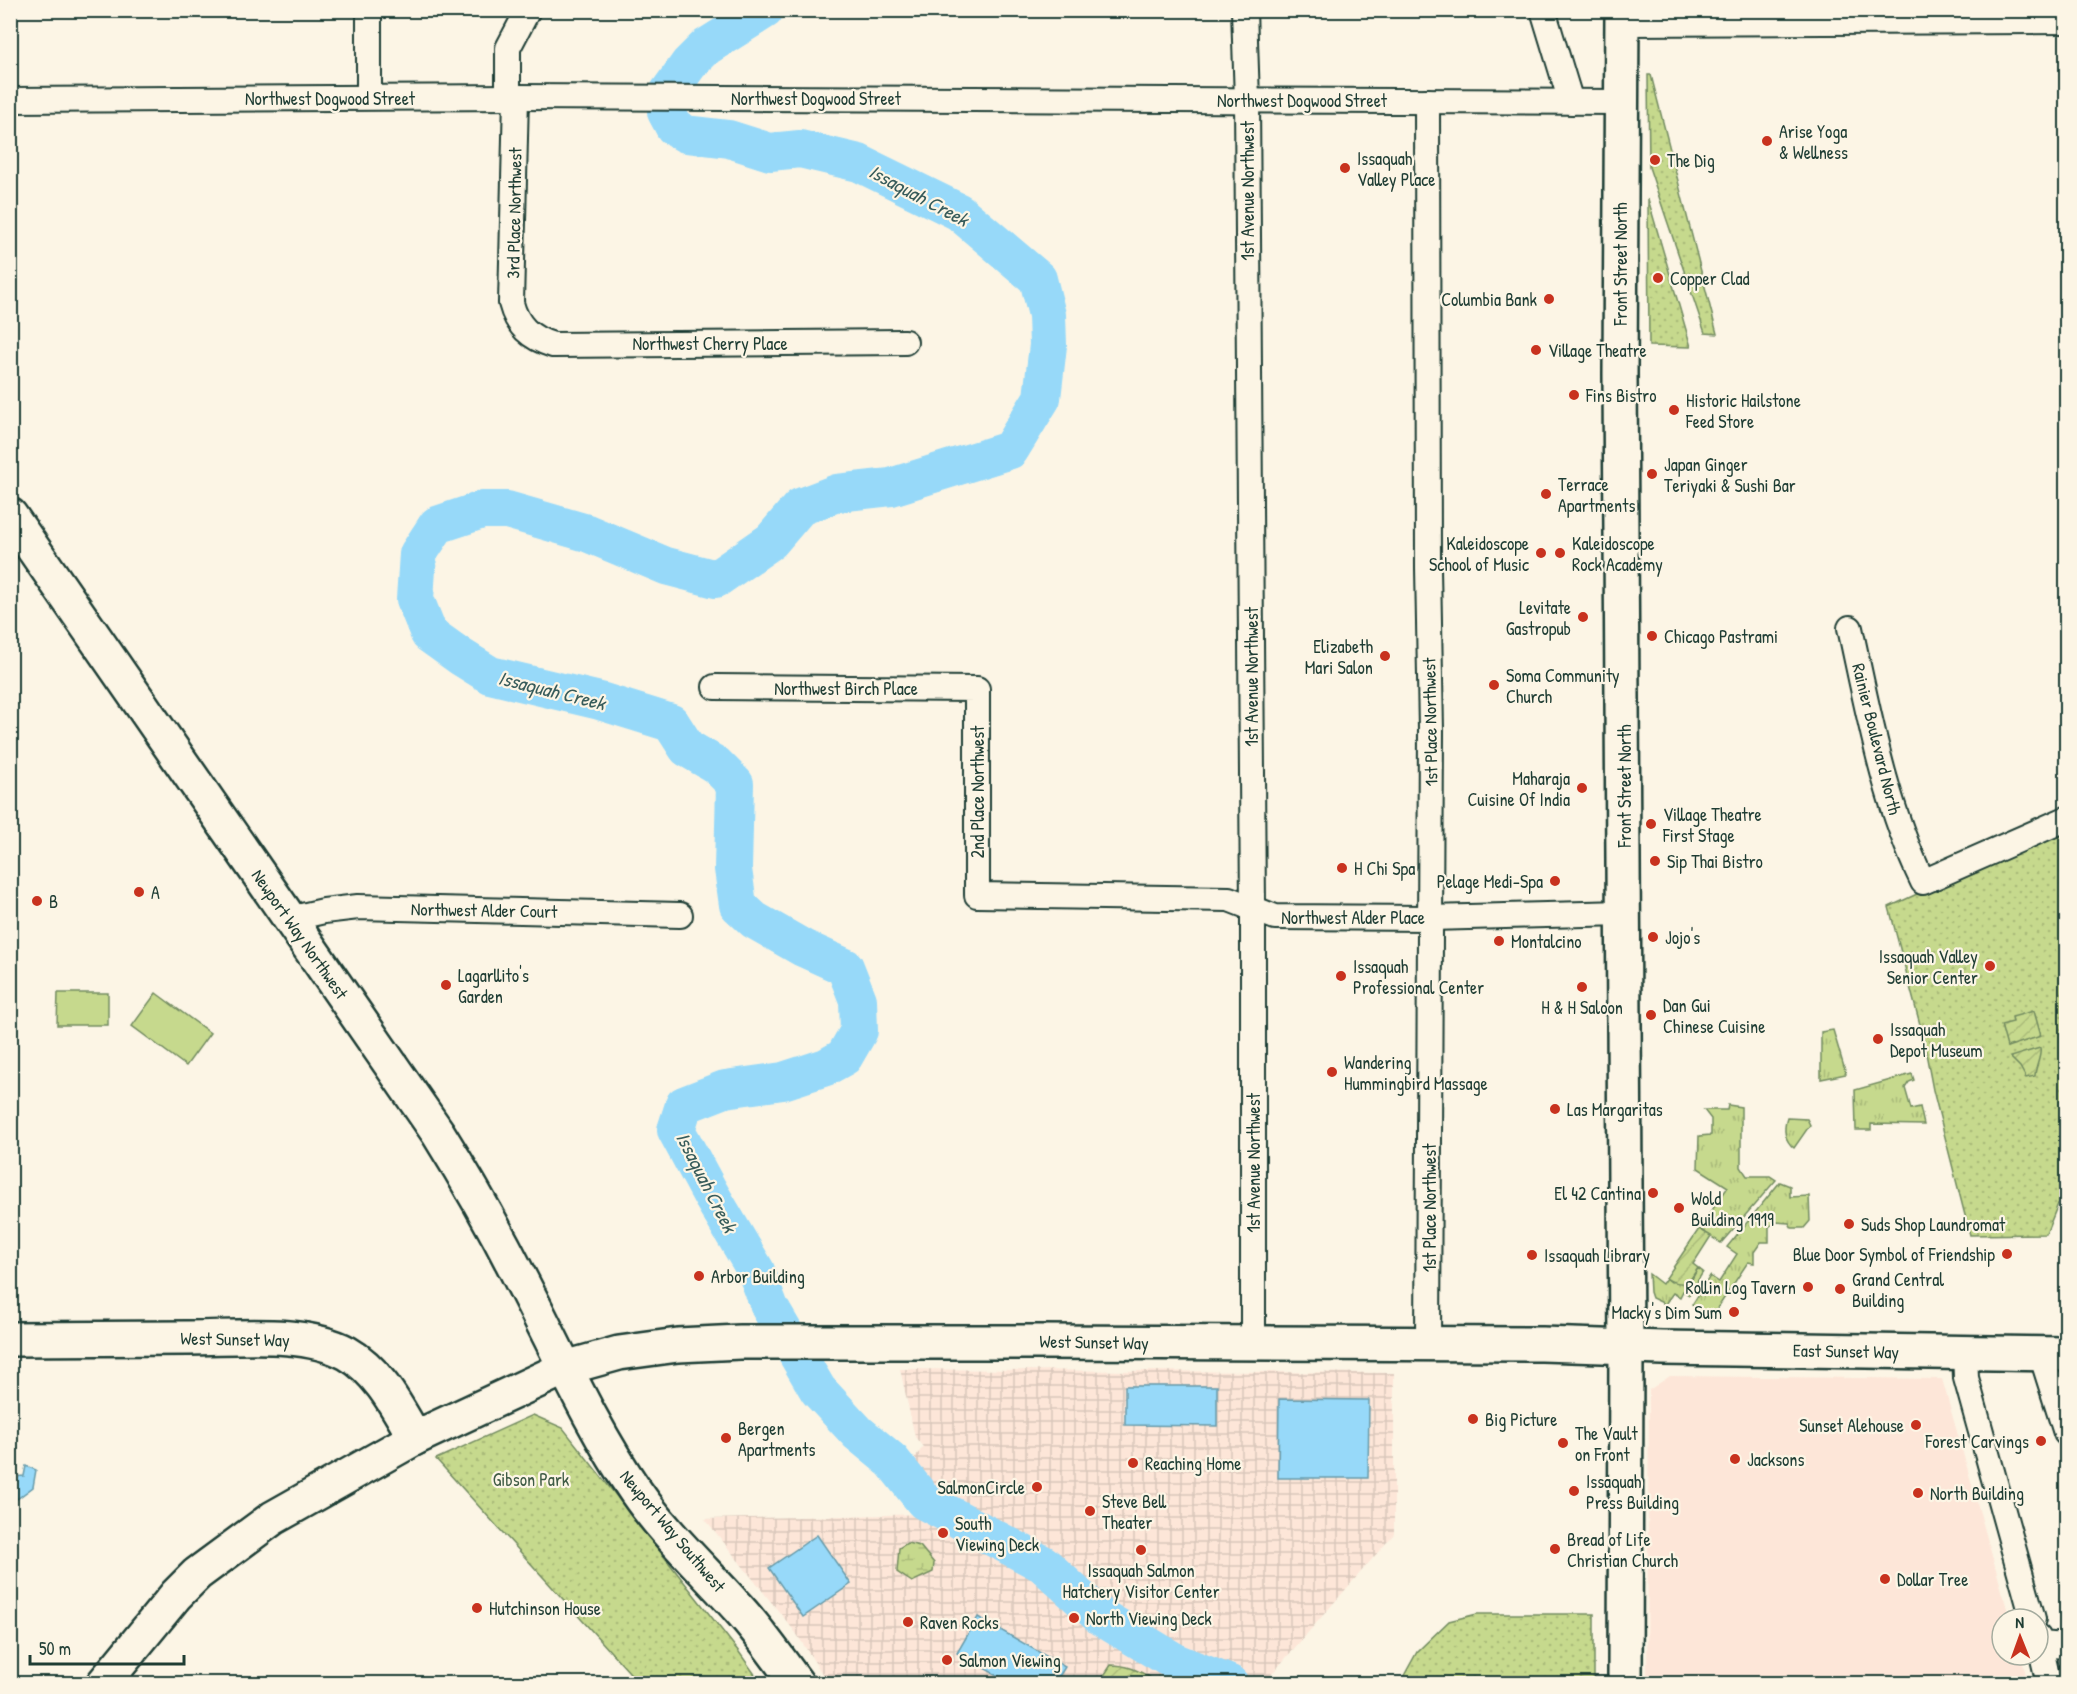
<svg xmlns="http://www.w3.org/2000/svg" width="2077" height="1694" viewBox="0 0 2077 1694" font-family="'Patrick Hand',sans-serif">
	<defs>
		<pattern id="industrial-grid" width="8" height="8" patternUnits="userSpaceOnUse" patternTransform="scale(1.5)"><rect width="8" height="8" fill="#fde6d8"/><path d="M0 4h8M4 0v8" fill="none" stroke="#d8c6ba"/></pattern>
		<pattern id="grass-tufts" width="24" height="20" patternUnits="userSpaceOnUse" patternTransform="scale(1.5)"><rect width="24" height="20" fill="#c6d98d"/><path d="M3 7l-1-3M5 7V3M7 7l1-3M15 17l-1-3M17 17v-4M19 17l1-3" fill="none" stroke="#aabb7a"/></pattern>
		<pattern id="wetland-marsh" width="20" height="14" patternUnits="userSpaceOnUse" patternTransform="scale(1.5)"><rect width="20" height="14" fill="#c6d98d"/><path d="M1 5h8M5 5V1M11 12h8M15 12V8" fill="none" stroke="#aabb7a"/></pattern>
		<pattern id="park-dots" width="8" height="8" patternUnits="userSpaceOnUse" patternTransform="scale(1.5)"><rect width="8" height="8" fill="#c6d98d"/><path d="M2 2h.1M6 6h.1" fill="none" stroke="#aabb7a" stroke-width="1.8" stroke-linecap="round"/></pattern>
		<pattern id="garden-furrows" width="10" height="10" patternUnits="userSpaceOnUse" patternTransform="scale(1.5)"><rect width="10" height="10" fill="#c6d98d"/><path d="M-1 1l2-2M0 10L10 0M9 11l2-2" fill="none" stroke="#aabb7a"/></pattern>
	</defs>
	<rect width="100%" height="100%" fill="#fcf5e5"/>
	<filter id="ink" filterUnits="userSpaceOnUse"><feTurbulence type="fractalNoise" baseFrequency=".0167" numOctaves="2"/><feDisplacementMap in="SourceGraphic" scale="12" xChannelSelector="R" yChannelSelector="G"/><feConvolveMatrix kernelMatrix="1 2 1 2 8 2 1 2 1" color-interpolation-filters="sRGB"/></filter>
	<g filter="url(#ink)">
		<polygon fill="#fde6d8" points="1670,1376 1942,1379 2010,1619 2002,1619 2002,1655 2021,1655 2028,1683 1647,1683 1649,1390"/>
		<polygon fill="url(#industrial-grid)" points="900,1369 1394,1373 1394,1534 1264,1683 828,1683 796,1633 705,1519 930,1514 915,1503 895,1483 923,1447 915,1437"/>
		<g fill="url(#grass-tufts)" stroke="#728b60" stroke-width="1.5">
			<polygon points="1833,1030 1846,1074 1821,1079 1821,1032"/>
			<polygon points="1912,1074 1914,1080 1909,1082 1905,1088 1911,1109 1920,1107 1924,1125 1871,1124 1871,1130 1856,1130 1855,1090"/>
			<polygon points="1728,1105 1741,1107 1741,1167 1747,1176 1770,1176 1776,1180 1721,1243 1699,1229 1728,1187 1698,1168 1699,1136 1711,1135 1711,1119 1704,1110 1727,1110"/>
			<path d="M1787 1118 1807 1119 1810 1125 1794 1148C1784 1140 1783 1130 1787 1118Z"/>
			<polygon points="1780,1182 1790,1186 1790,1197 1809,1196 1810,1221 1804,1228 1792,1228 1789,1223 1775,1222 1769,1227 1769,1242 1761,1242 1754,1252 1754,1263 1748,1262 1711,1318 1692,1305 1710,1276 1719,1282 1737,1254 1727,1247"/>
			<polygon points="1698,1268 1703,1272 1689,1295 1683,1291 1680,1297 1673,1293 1665,1304 1652,1298 1650,1292 1649,1274 1662,1284 1666,1278 1671,1282 1692,1279"/>
		</g>
		<polygon fill="url(#wetland-marsh)" stroke="#728b60" stroke-width="1.5" points="907,1543 920,1546 934,1563 933,1572 912,1582 897,1572 899,1548"/>
		<g fill="url(#park-dots)" stroke="#728b60" stroke-width="1.5">
			<polygon points="1648,75 1651,75 1717,334 1705,333 1649,167"/>
			<polygon points="1648,199 1691,347 1649,346"/>
			<polygon points="2066,825 2066,1202 2058,1204 2046,1234 1970,1235 1933,1090 1922,1032 1889,907"/>
			<polygon points="533,1415 563,1428 739,1652 761,1683 639,1683 436,1459"/>
			<polygon points="1477,1614 1594,1614 1594,1683 1400,1683 1417,1652 1449,1621"/>
		</g>
		<g fill="url(#garden-furrows)" stroke="#728b60" stroke-width="1.5">
			<polygon points="2034,1011 2041,1036 2007,1047 2001,1025 2013,1022 2012,1017"/>
			<path d="M2040 1048C2042 1056 2035 1067 2035 1076L2026 1078 2020 1067 2010 1057Z"/>
			<path d="M1699 1229 1711 1236 1693 1264 1698 1268 1688 1283C1680 1284 1673 1283 1666 1278Z"/>
			<path d="M1111 1665C1127 1665 1138 1670 1151 1678L1152 1683H1099Z"/>
		</g>
		<g fill="#c6d98d" stroke="#728b60" stroke-width="1.5">
			<polygon points="58,993 108,993 108,1025 57,1025"/>
			<polygon points="156,993 210,1033 186,1066 132,1026"/>
		</g>
		<g fill="#97d9f9" stroke="#679baa" stroke-width="1.5">
			<polygon points="1125,1386 1217,1386 1217,1426 1125,1425"/>
			<polygon points="1279,1399 1369,1400 1368,1478 1278,1478"/>
			<polygon points="26,1466 36,1470 33,1487 17,1499 11,1492 11,1482 13,1477 24,1476"/>
			<polygon points="817,1535 851,1584 803,1617 769,1568"/>
			<polygon points="978,1617 1065,1667 1055,1683 1011,1683 957,1653"/>
		</g>
		<g fill="none" stroke-linecap="round" stroke-linejoin="round">
			<polyline stroke="#97d9f9" stroke-width="38" points="765,10 706,47 689,64 668,93 666,112 674,127 686,134 729,139 770,152 800,149 859,163 959,212 1038,279 1047,315 1048,345 1042,398 1010,450 891,487 837,493 800,507 771,541 716,579 666,566 587,533 507,510 482,510 437,525 418,554 415,599 429,634 461,657 490,675 600,701 671,723 687,748 716,765 735,784 733,869 738,905 754,920 803,948 845,967 858,1000 859,1031 844,1057 826,1067 783,1081 725,1089 684,1105 676,1130 711,1195 756,1271 770,1308 818,1390 858,1433 892,1461 924,1501 1043,1564 1101,1617 1177,1663 1230,1684"/>
			<g stroke="#1f3d34" stroke-width="28">
				<g id="street">
					<polyline points="1244,10 1247,100 1253,908 1253,1344"/>
					<polyline points="1543,10 1571,102"/>
					<polyline points="1622,23 2066,21"/>
					<polyline points="369,97 369,10"/>
					<polyline points="508,97 508,48 528,10"/>
					<path d="M516 97 511 303C517 326 530 338 553 345L905 342"/>
					<polyline points="10,100 516,97 1622,102"/>
					<polyline points="1427,101 1428,568 1431,730 1428,1344"/>
					<path d="M1850 628C1869 715 1884 801 1923 882L2066 819"/>
					<polyline points="715,687 977,689 977,895 1229,899 1275,917 1431,918 1624,913"/>
					<polyline points="289,919 324,911 358,907 680,915"/>
					<polyline points="1965,1352 1966,1378 2033,1619"/>
					<polyline points="2041,1354 2066,1433"/>
					<polyline points="2038,1637 2049,1684"/>
					<polyline points="2040,1644 2066,1646"/>
				</g>
			</g>
			<g stroke="#1f3d34" stroke-width="38">
				<g id="secondary">
					<polyline points="1622,10 1620,374 1626,1346 1625,1684"/>
					<path d="M10 515 438 1133C468 1181 496 1230 521 1280 558 1351 590 1425 636 1492 665 1534 704 1570 738 1608 760 1632 778 1658 797 1684"/>
					<path d="M10 1339C70 1339 129 1338 189 1338 237 1338 304 1330 347 1353 379 1371 397 1407 415 1438"/>
					<polyline points="103,1684 176,1595 197,1574 273,1518 415,1438 565,1368 619,1353 678,1345 740,1342 1037,1342 1542,1344 1662,1348 2066,1354"/>
				</g>
			</g>
			<use href="#street" stroke="#fcf5e5" stroke-width="24"/>
			<use href="#secondary" stroke="#fcf5e5" stroke-width="33"/>
		</g>
	</g>
	<g fill="#c8321e" stroke="#fcf5e5" stroke-width="2">
		<circle cx="1767" cy="141" r="6"/>
		<circle cx="1655" cy="160" r="6"/>
		<circle cx="1345" cy="168" r="6"/>
		<circle cx="1658" cy="278" r="6"/>
		<circle cx="1549" cy="299" r="6"/>
		<circle cx="1536" cy="350" r="6"/>
		<circle cx="1574" cy="395" r="6"/>
		<circle cx="1674" cy="410" r="6"/>
		<circle cx="1652" cy="474" r="6"/>
		<circle cx="1546" cy="494" r="6"/>
		<circle cx="1541" cy="553" r="6"/>
		<circle cx="1560" cy="553" r="6"/>
		<circle cx="1583" cy="617" r="6"/>
		<circle cx="1652" cy="636" r="6"/>
		<circle cx="1385" cy="656" r="6"/>
		<circle cx="1494" cy="685" r="6"/>
		<circle cx="1582" cy="788" r="6"/>
		<circle cx="1651" cy="824" r="6"/>
		<circle cx="1655" cy="861" r="6"/>
		<circle cx="1342" cy="868" r="6"/>
		<circle cx="1555" cy="881" r="6"/>
		<circle cx="139" cy="892" r="6"/>
		<circle cx="37" cy="901" r="6"/>
		<circle cx="1653" cy="937" r="6"/>
		<circle cx="1499" cy="941" r="6"/>
		<circle cx="1990" cy="966" r="6"/>
		<circle cx="1341" cy="976" r="6"/>
		<circle cx="446" cy="985" r="6"/>
		<circle cx="1582" cy="987" r="6"/>
		<circle cx="1651" cy="1015" r="6"/>
		<circle cx="1878" cy="1039" r="6"/>
		<circle cx="1332" cy="1072" r="6"/>
		<circle cx="1555" cy="1109" r="6"/>
		<circle cx="1653" cy="1193" r="6"/>
		<circle cx="1679" cy="1208" r="6"/>
		<circle cx="1849" cy="1224" r="6"/>
		<circle cx="2007" cy="1254" r="6"/>
		<circle cx="1532" cy="1255" r="6"/>
		<circle cx="699" cy="1276" r="6"/>
		<circle cx="1808" cy="1287" r="6"/>
		<circle cx="1840" cy="1289" r="6"/>
		<circle cx="1734" cy="1312" r="6"/>
		<circle cx="1473" cy="1419" r="6"/>
		<circle cx="1916" cy="1425" r="6"/>
		<circle cx="726" cy="1438" r="6"/>
		<circle cx="2041" cy="1441" r="6"/>
		<circle cx="1563" cy="1443" r="6"/>
		<circle cx="1735" cy="1459" r="6"/>
		<circle cx="1133" cy="1463" r="6"/>
		<circle cx="1037" cy="1487" r="6"/>
		<circle cx="1574" cy="1491" r="6"/>
		<circle cx="1918" cy="1493" r="6"/>
		<circle cx="1090" cy="1511" r="6"/>
		<circle cx="943" cy="1533" r="6"/>
		<circle cx="1555" cy="1549" r="6"/>
		<circle cx="1141" cy="1550" r="6"/>
		<circle cx="1885" cy="1579" r="6"/>
		<circle cx="477" cy="1608" r="6"/>
		<circle cx="1074" cy="1618" r="6"/>
		<circle cx="908" cy="1622" r="6"/>
		<circle cx="947" cy="1660" r="6"/>
	</g>
	<g text-anchor="middle" dominant-baseline="central" stroke-width="4.5" stroke-linejoin="round" paint-order="stroke">
		<g font-size="18" fill="#1f3d34" stroke="#fcf5e5">
			<text x="330" y="98">Northwest Dogwood Street</text>
			<text x="816" y="98">Northwest Dogwood Street</text>
			<text x="1302" y="100">Northwest Dogwood Street</text>
			<text transform="translate(1247 191) rotate(-90)">1st Avenue Northwest</text>
			<text transform="translate(514 213) rotate(-89)">3rd Place Northwest</text>
			<text transform="translate(1620 264) rotate(-90)">Front Street North</text>
			<text x="710" y="343">Northwest Cherry Place</text>
			<text transform="translate(1251 677) rotate(-90)">1st Avenue Northwest</text>
			<text x="846" y="688">Northwest Birch Place</text>
			<text transform="translate(1430 722) rotate(-91)">1st Place Northwest</text>
			<text transform="translate(1877 739) rotate(76)">Rainier Boulevard North</text>
			<text transform="translate(1624 786) rotate(-90)">Front Street North</text>
			<text transform="translate(977 792) rotate(-90)">2nd Place Northwest</text>
			<text transform="translate(484 910) rotate(1)">Northwest Alder Court</text>
			<text x="1353" y="917">Northwest Alder Place</text>
			<text transform="translate(300 934) rotate(55)">Newport Way Northwest</text>
			<text transform="translate(1253 1163) rotate(-90)">1st Avenue Northwest</text>
			<text transform="translate(1429 1208) rotate(-90)">1st Place Northwest</text>
			<text transform="translate(235 1339) rotate(1)">West Sunset Way</text>
			<text transform="translate(1094 1342) rotate(1)">West Sunset Way</text>
			<text transform="translate(1846 1351) rotate(1)">East Sunset Way</text>
			<text transform="translate(673 1531) rotate(50)">Newport Way Southwest</text>
		</g>
		<g font-size="18" fill="#1f3d34" stroke="#fcf5e5" text-anchor="start">
			<text x="1779" y="131">Arise Yoga<tspan x="1779" dy="21">&amp; Wellness</tspan></text>
			<text x="1357" y="158">Issaquah<tspan x="1357" dy="21">Valley Place</tspan></text>
			<text x="1667" y="160">The Dig</text>
			<text x="1670" y="278">Copper Clad</text>
			<text x="1537" y="299" text-anchor="end">Columbia Bank</text>
			<text x="1548" y="350">Village Theatre</text>
			<text x="1586" y="395">Fins Bistro</text>
			<text x="1686" y="400">Historic Hailstone<tspan x="1686" dy="21">Feed Store</tspan></text>
			<text x="1664" y="464">Japan Ginger<tspan x="1664" dy="21">Teriyaki &amp; Sushi Bar</tspan></text>
			<text x="1558" y="484">Terrace<tspan x="1558" dy="21">Apartments</tspan></text>
			<text x="1529" y="543" text-anchor="end">Kaleidoscope<tspan x="1529" dy="21">School of Music</tspan></text>
			<text x="1572" y="543">Kaleidoscope<tspan x="1572" dy="21">Rock Academy</tspan></text>
			<text x="1571" y="607" text-anchor="end">Levitate<tspan x="1571" dy="21">Gastropub</tspan></text>
			<text x="1664" y="636">Chicago Pastrami</text>
			<text x="1373" y="646" text-anchor="end">Elizabeth<tspan x="1373" dy="21">Mari Salon</tspan></text>
			<text x="1506" y="675">Soma Community<tspan x="1506" dy="21">Church</tspan></text>
			<text x="1570" y="778" text-anchor="end">Maharaja<tspan x="1570" dy="21">Cuisine Of India</tspan></text>
			<text x="1663" y="814">Village Theatre<tspan x="1663" dy="21">First Stage</tspan></text>
			<text x="1667" y="861">Sip Thai Bistro</text>
			<text x="1354" y="868">H Chi Spa</text>
			<text x="1543" y="881" text-anchor="end">Pelage Medi-Spa</text>
			<text x="151" y="892">A</text>
			<text x="49" y="901">B</text>
			<text x="1665" y="937">Jojo's</text>
			<text x="1511" y="941">Montalcino</text>
			<text x="1978" y="956" text-anchor="end">Issaquah Valley<tspan x="1978" dy="21">Senior Center</tspan></text>
			<text x="1353" y="966">Issaquah<tspan x="1353" dy="21">Professional Center</tspan></text>
			<text x="458" y="975">Lagarllito's<tspan x="458" dy="21">Garden</tspan></text>
			<text x="1663" y="1005">Dan Gui<tspan x="1663" dy="21">Chinese Cuisine</tspan></text>
			<text x="1582" y="1007" text-anchor="middle">H &amp; H Saloon</text>
			<text x="1890" y="1029">Issaquah<tspan x="1890" dy="21">Depot Museum</tspan></text>
			<text x="1344" y="1062">Wandering<tspan x="1344" dy="21">Hummingbird Massage</tspan></text>
			<text x="1567" y="1109">Las Margaritas</text>
			<text x="1641" y="1193" text-anchor="end">El 42 Cantina</text>
			<text x="1691" y="1198">Wold<tspan x="1691" dy="21">Building 1919</tspan></text>
			<text x="1861" y="1224">Suds Shop Laundromat</text>
			<text x="1995" y="1254" text-anchor="end">Blue Door Symbol of Friendship</text>
			<text x="1544" y="1255">Issaquah Library</text>
			<text x="711" y="1276">Arbor Building</text>
			<text x="1852" y="1279">Grand Central<tspan x="1852" dy="21">Building</tspan></text>
			<text x="1796" y="1287" text-anchor="end">Rollin Log Tavern</text>
			<text x="1722" y="1312" text-anchor="end">Macky's Dim Sum</text>
			<text x="1485" y="1419">Big Picture</text>
			<text x="1904" y="1425" text-anchor="end">Sunset Alehouse</text>
			<text x="738" y="1428">Bergen<tspan x="738" dy="21">Apartments</tspan></text>
			<text x="1575" y="1433">The Vault<tspan x="1575" dy="21">on Front</tspan></text>
			<text x="2029" y="1441" text-anchor="end">Forest Carvings</text>
			<text x="1747" y="1459">Jacksons</text>
			<text x="1145" y="1463">Reaching Home</text>
			<text x="1586" y="1481">Issaquah<tspan x="1586" dy="21">Press Building</tspan></text>
			<text x="1025" y="1487" text-anchor="end">SalmonCircle</text>
			<text x="1930" y="1493">North Building</text>
			<text x="1102" y="1501">Steve Bell<tspan x="1102" dy="21">Theater</tspan></text>
			<text x="955" y="1523">South<tspan x="955" dy="21">Viewing Deck</tspan></text>
			<text x="1567" y="1539">Bread of Life<tspan x="1567" dy="21">Christian Church</tspan></text>
			<text x="1141" y="1570" text-anchor="middle">Issaquah Salmon<tspan x="1141" dy="21">Hatchery Visitor Center</tspan></text>
			<text x="1897" y="1579">Dollar Tree</text>
			<text x="489" y="1608">Hutchinson House</text>
			<text x="1086" y="1618">North Viewing Deck</text>
			<text x="920" y="1622">Raven Rocks</text>
			<text x="959" y="1660">Salmon Viewing</text>
		</g>
		<g font-size="18" fill="#405c46" stroke="#fcf5e5">
			<text x="531" y="1479">Gibson Park</text>
		</g>
		<g font-size="20" font-style="italic" fill="#375c5b" stroke="#fcf5e5">
			<text transform="translate(919 195) rotate(28)">Issaquah Creek</text>
			<text transform="translate(552 690) rotate(14)">Issaquah Creek</text>
			<text transform="translate(707 1182) rotate(63)">Issaquah Creek</text>
		</g>
	</g>
	<rect width="2077" height="1694" fill="none" stroke="#fcf5e5" stroke-width="36"/>
	<rect x="18" y="18" width="2041" height="1658" fill="none" stroke="#1f3d34" stroke-width="2" filter="url(#ink)"/>
	<g transform="translate(2020 1637) rotate(359)"><circle r="28" fill="#fcf5e5" stroke="#a4ab9e" stroke-width="1.5"/>
	<path d="M0-4.5L10 22L0 15L-10 22Z" fill="#c8321e"/>
	<text y="-9" font-size="16" font-weight="bold" text-anchor="middle" fill="#1f3d34">N</text>
	</g>
	<path d="M30 1655v9h154v-9" fill="none" stroke="#1f3d34" stroke-width="3"/>
	<text x="39" y="1655" font-size="18" fill="#1f3d34" stroke="#fcf5e5" stroke-width="4.5" paint-order="stroke">50 m</text>
</svg>
